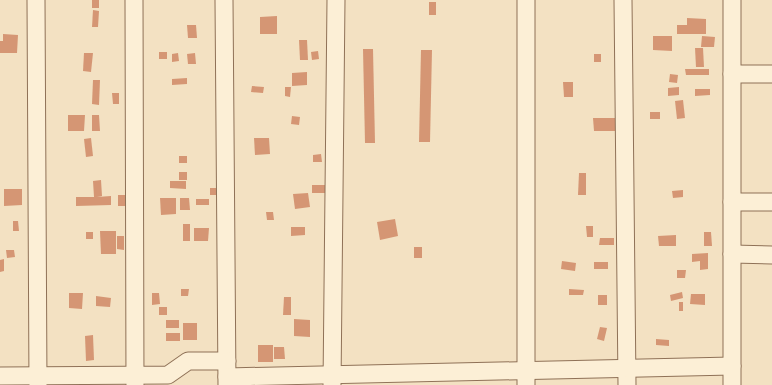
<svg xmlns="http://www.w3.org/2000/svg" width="772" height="385" viewBox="0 0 772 385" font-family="'Zilla Slab',serif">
	<rect width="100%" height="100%" fill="#f3e1c2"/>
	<g fill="#d59674">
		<rect x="92" y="0" width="7" height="8"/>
		<rect x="429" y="2" width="7" height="13"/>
		<polygon points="93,10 99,11 98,27 92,27"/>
		<polygon points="277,16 277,34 260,34 260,17"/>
		<polygon points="687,18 706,19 706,34 677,34 677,25 687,25"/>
		<polygon points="187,25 196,25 197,38 188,38"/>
		<polygon points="3,34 18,35 17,53 0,53 0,41 3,41"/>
		<polygon points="653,36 672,36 672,51 653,50"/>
		<polygon points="702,36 715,37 714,47 701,47"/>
		<polygon points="299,40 307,40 308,60 300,60"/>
		<polygon points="695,48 703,48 704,67 696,67"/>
		<polygon points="363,49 373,49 375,143 365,143"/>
		<polygon points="421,50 432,50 430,142 419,142"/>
		<polygon points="318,51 319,59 312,60 311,52"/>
		<rect x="159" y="52" width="8" height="7"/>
		<polygon points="84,53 93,53 91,72 83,71"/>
		<polygon points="178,53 179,61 172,62 172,54"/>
		<polygon points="195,53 196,64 188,64 187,54"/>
		<rect x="594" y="54" width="7" height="8"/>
		<polygon points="685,69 709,69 709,75 686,75"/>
		<polygon points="307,72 307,85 292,86 292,73"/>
		<polygon points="670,74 678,75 677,83 669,82"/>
		<polygon points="187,78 187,84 172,85 172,79"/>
		<polygon points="93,80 100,80 99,105 92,104"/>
		<polygon points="563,82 573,82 573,97 564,97"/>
		<polygon points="252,86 264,87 263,93 251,92"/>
		<polygon points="285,87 291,87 290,97 285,96"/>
		<polygon points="679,87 679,95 668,96 668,88"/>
		<polygon points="695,89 710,89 710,95 695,96"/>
		<polygon points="112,93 119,93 119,104 113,104"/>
		<polygon points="683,100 685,118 677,119 675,101"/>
		<rect x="650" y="112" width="10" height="7"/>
		<polygon points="68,115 85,115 84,131 68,131"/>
		<polygon points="92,115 99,115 100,131 92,131"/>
		<polygon points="292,116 300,117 299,125 291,124"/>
		<polygon points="593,118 621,118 622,131 594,131"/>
		<polygon points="91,138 93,156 86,157 84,139"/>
		<polygon points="254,138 269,138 270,154 255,155"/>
		<polygon points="321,154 322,162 313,162 313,155"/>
		<rect x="179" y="156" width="8" height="7"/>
		<rect x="179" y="172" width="8" height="8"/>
		<polygon points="579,173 586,173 586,195 578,195"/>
		<polygon points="101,180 102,196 97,197 111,196 111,205 76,206 76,197 94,197 93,181"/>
		<polygon points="170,181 186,181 186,189 170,188"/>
		<rect x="312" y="185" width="14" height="8"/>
		<rect x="210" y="188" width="14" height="7"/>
		<polygon points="4,189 22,189 22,205 4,206"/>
		<polygon points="683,190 683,197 673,198 672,191"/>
		<polygon points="308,193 310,207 295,209 293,194"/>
		<polygon points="118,195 127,195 128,206 118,206"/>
		<polygon points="160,198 176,198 176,214 161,215"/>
		<polygon points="180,198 189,198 190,210 180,210"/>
		<rect x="196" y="199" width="13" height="6"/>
		<polygon points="266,212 273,212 274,220 267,220"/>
		<polygon points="395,219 398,236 380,240 377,222"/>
		<polygon points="13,221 18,221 19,231 13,231"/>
		<rect x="183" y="224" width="7" height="17"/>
		<polygon points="586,226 593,226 593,237 587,237"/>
		<polygon points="291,227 305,227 305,235 291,236"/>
		<polygon points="194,228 209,228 208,241 194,241"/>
		<polygon points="100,231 116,231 116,254 101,254"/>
		<rect x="86" y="232" width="7" height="7"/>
		<polygon points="704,232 711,232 712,246 704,246"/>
		<polygon points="676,235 676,246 659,246 658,236"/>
		<polygon points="117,236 124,236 124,250 117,249"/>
		<polygon points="600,238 614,238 614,245 599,245"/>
		<rect x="414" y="247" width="8" height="11"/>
		<polygon points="6,250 14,250 15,257 7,258"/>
		<polygon points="708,253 708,269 700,270 700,261 692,262 692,254"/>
		<polygon points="4,259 4,271 0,272 0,260"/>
		<polygon points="562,261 576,263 575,271 561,269"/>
		<rect x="594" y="262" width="14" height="7"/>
		<polygon points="677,270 686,270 685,278 677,278"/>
		<polygon points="181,289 189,289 188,296 181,296"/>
		<polygon points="569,289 584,290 583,295 569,295"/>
		<polygon points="682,292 683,298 671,301 670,295"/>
		<polygon points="69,293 83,293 82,309 69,308"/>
		<polygon points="152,293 159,293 160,304 152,305"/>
		<polygon points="691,294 705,294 705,305 690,304"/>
		<rect x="598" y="295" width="9" height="10"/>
		<polygon points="96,296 111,298 110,307 96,306"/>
		<polygon points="284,297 291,297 291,315 283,315"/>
		<rect x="679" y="302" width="4" height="9"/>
		<rect x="159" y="307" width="8" height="8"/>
		<polygon points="294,319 310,320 310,337 294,336"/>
		<rect x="166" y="320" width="13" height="8"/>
		<rect x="183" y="323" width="14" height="17"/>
		<polygon points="600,327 607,328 604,341 597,339"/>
		<rect x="166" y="333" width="14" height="8"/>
		<polygon points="93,335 94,360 86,361 85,336"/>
		<polygon points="656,339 669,340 669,346 656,345"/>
		<rect x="258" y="345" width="15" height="17"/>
		<polygon points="274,347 284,347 285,359 274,359"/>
	</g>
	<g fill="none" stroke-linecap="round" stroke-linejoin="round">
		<g stroke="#8f7157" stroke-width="19">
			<g id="minor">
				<polyline points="36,0 38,385"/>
				<polyline points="134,0 135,385"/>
				<polyline points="224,0 227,385"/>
				<polyline points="526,0 526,385"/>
				<polyline points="623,0 627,385"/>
				<polyline points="732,74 772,74"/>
				<polyline points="732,202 772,202"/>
				<polyline points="732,254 772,255"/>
				<polyline points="0,376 168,375 188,361 227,361"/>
				<polyline points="227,377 732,366"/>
				<polyline points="332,385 336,0"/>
				<polyline points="732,385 732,0"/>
			</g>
		</g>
		<use href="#minor" stroke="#fcefd6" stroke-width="17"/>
	</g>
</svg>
